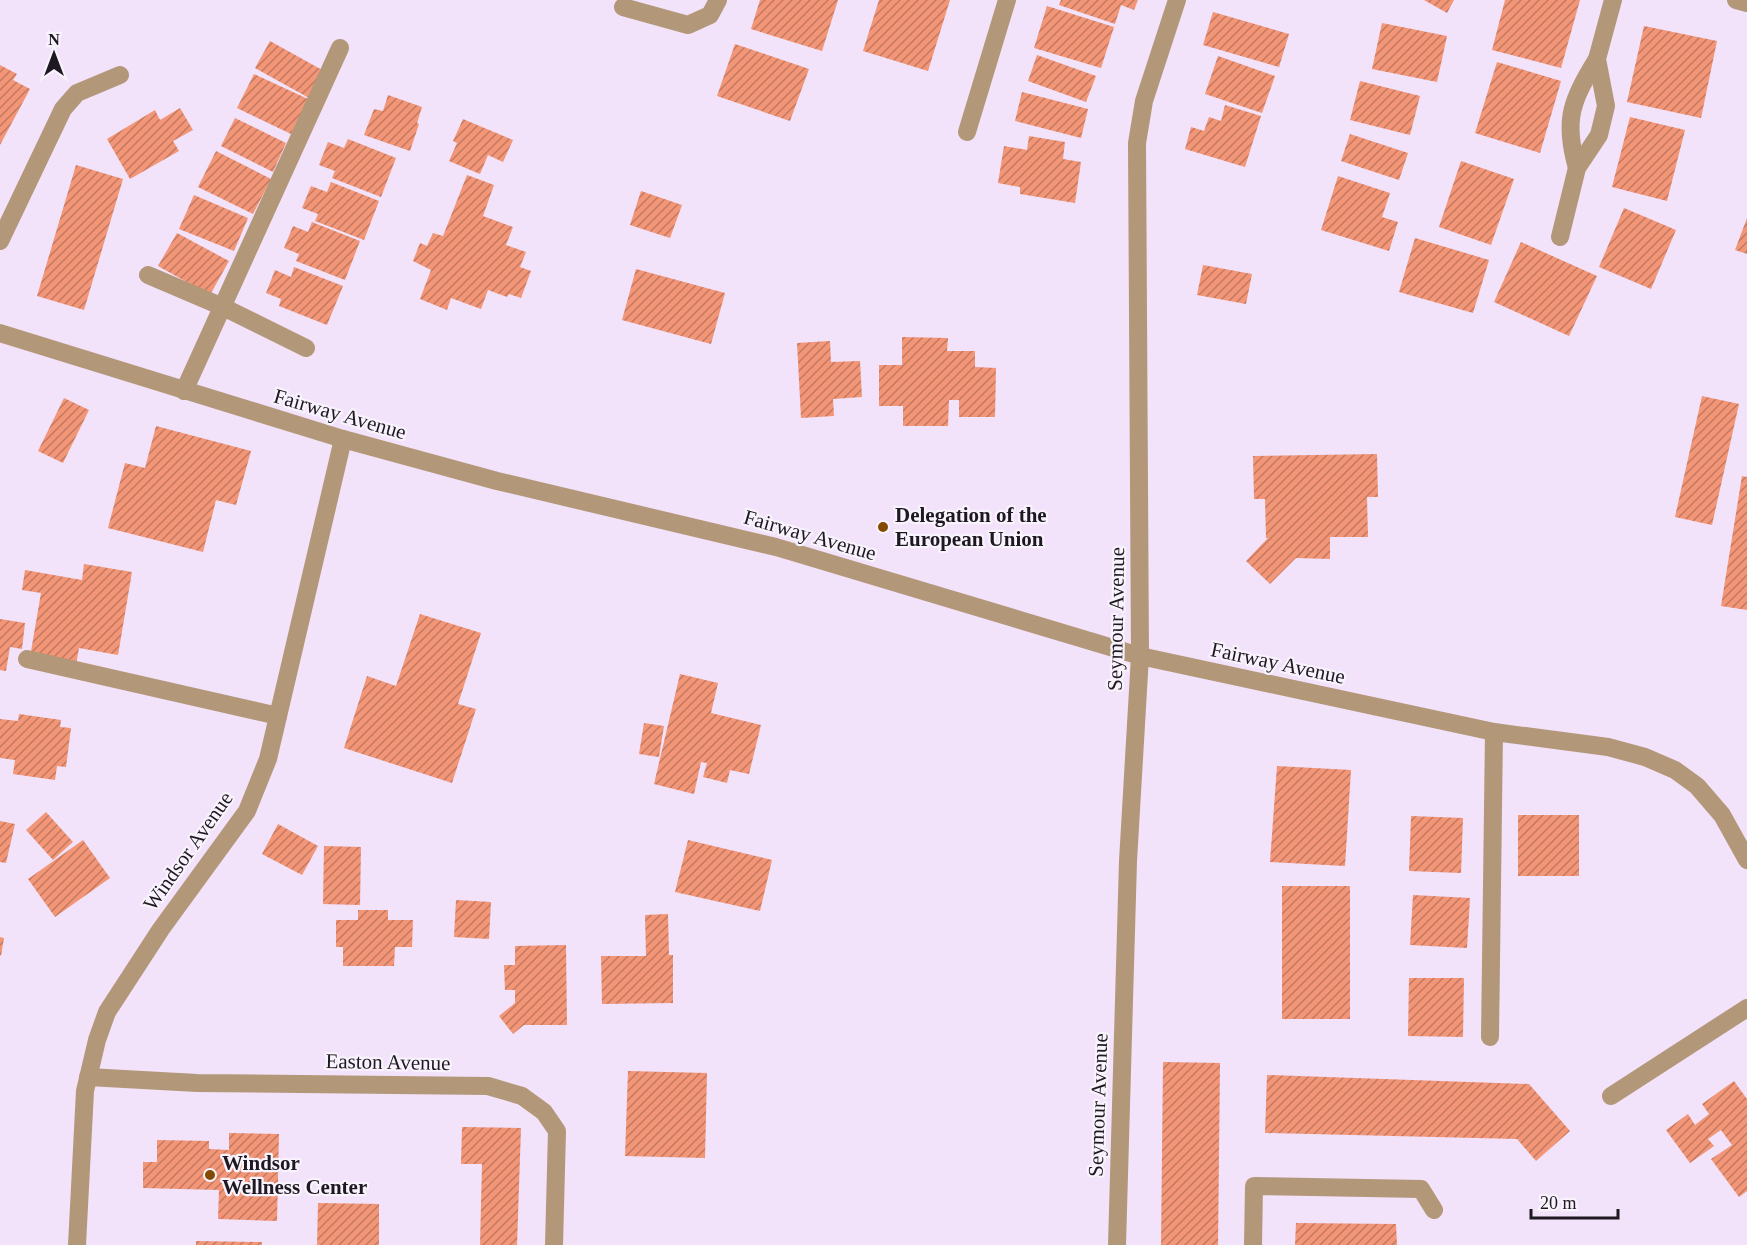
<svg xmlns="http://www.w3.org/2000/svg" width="1747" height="1245" viewBox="0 0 1747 1245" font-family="'Times New Roman',serif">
	<defs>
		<pattern id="building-hatch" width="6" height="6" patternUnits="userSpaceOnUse" patternTransform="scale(1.5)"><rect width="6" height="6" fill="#f29677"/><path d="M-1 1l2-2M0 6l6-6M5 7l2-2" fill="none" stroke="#c37961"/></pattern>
	</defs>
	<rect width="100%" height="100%" fill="#f2e2fa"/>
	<g fill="url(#building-hatch)">
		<polygon points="760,0 838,0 822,51 751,29"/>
		<polygon points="879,0 950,0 928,71 863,51"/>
		<polygon points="1061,0 1138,0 1134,10 1121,5 1115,24 1059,5"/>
		<polygon points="1424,0 1454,0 1447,13"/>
		<polygon points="1505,0 1580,0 1561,68 1492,50"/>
		<polygon points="1047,6 1114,27 1101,68 1034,48"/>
		<polygon points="1213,12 1289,34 1279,67 1203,45"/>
		<polygon points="1382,23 1447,36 1437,82 1372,69"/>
		<polygon points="1644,26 1717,41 1701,118 1627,102"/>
		<polygon points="270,41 324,71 309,98 255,68"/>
		<polygon points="735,44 809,69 790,121 717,96"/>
		<polygon points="1037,55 1096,76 1086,102 1028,81"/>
		<polygon points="1218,56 1275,76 1262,113 1205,94"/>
		<polygon points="1497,62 1561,81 1540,153 1475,133"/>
		<polygon points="0,65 17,74 13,80 30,89 0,145"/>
		<polygon points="254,74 308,99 291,134 237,108"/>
		<polygon points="1360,81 1420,96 1410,135 1350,120"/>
		<polygon points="1022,92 1088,109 1081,138 1015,121"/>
		<polygon points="388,95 422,107 417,123 419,124 410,151 364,135 374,109 383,111"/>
		<polygon points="1225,105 1261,116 1245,167 1185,149 1191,127 1204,131 1209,117 1221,121"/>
		<polygon points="180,108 193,130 173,141 179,151 130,179 107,139 155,110 160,120"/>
		<polygon points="1630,117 1685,130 1667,201 1612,187"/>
		<polygon points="235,118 286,143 273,172 221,146"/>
		<polygon points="463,119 513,140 503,162 488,155 480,174 449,161 457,143 453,141"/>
		<polygon points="1350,134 1408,153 1399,180 1341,161"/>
		<polygon points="1029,136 1065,142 1063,159 1081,162 1075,203 1020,194 1020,187 998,183 1004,146 1027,150"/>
		<polygon points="348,139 396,158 381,197 332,178 335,171 319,165 328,142 344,148"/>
		<polygon points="216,151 271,179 253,214 198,187"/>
		<polygon points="1461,161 1514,179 1491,245 1439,227"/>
		<polygon points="76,165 123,179 84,310 37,296"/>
		<polygon points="467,175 494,185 483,216 513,227 506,245 526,252 520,267 531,271 521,298 509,294 507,297 488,290 481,309 451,298 447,310 420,299 431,270 413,261 420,243 427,246 433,233 443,236"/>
		<polygon points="1338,176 1390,193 1382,217 1398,222 1389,251 1321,230"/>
		<polygon points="331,182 379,201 364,240 315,221 318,214 302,208 311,186 327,192"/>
		<polygon points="641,191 682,205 670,238 630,225"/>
		<polygon points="194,195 248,218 234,251 179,229"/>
		<polygon points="1624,208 1676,230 1651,289 1599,267"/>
		<polygon points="1747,218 1747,254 1735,250"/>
		<polygon points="312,222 360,241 345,280 296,261 299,254 284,248 293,226 308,232"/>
		<polygon points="177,233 229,261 210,295 158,266"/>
		<polygon points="1415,238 1489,260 1473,313 1399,292"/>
		<polygon points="1521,242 1597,276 1569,336 1494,302"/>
		<polygon points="1203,265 1252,274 1246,304 1197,295"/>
		<polygon points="294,267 343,286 327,325 279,306 281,299 266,293 275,270 291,277"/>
		<polygon points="636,269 725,293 711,344 622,320"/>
		<polygon points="902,337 948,338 947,351 975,351 975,367 996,368 995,417 959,417 959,400 949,400 948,426 903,426 903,406 879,406 879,365 902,365"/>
		<polygon points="830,341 831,362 860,361 862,397 833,399 834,416 801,418 797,343"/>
		<polygon points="1702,396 1739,404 1712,525 1675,517"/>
		<polygon points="64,398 89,410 63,463 38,451"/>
		<polygon points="156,426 251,451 236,505 216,500 203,552 108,528 125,463 145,468"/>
		<polygon points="1377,454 1378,497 1367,497 1368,537 1330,537 1330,559 1296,558 1270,584 1246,561 1268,538 1266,538 1265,499 1254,499 1253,456"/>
		<polygon points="1742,476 1747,477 1747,610 1721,606"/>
		<polygon points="84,564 132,572 118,655 79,648 76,665 30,657 41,593 22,590 25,570 82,580"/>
		<polygon points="420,614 481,633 458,704 476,709 452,783 344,748 367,676 396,686"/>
		<polygon points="0,619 25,623 22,649 10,647 6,671 0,670"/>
		<polygon points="680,674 718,683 711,713 761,725 749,774 730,770 727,783 703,777 707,763 701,762 694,794 654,784"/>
		<polygon points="19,714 61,720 60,727 71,728 66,767 57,766 55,780 13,774 15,760 0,758 0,719 18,721"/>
		<polygon points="644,723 664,726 659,757 639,754"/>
		<polygon points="1277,766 1351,770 1345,866 1270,862"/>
		<polygon points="46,812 73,842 53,860 26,830"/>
		<rect x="1518" y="815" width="61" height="61"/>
		<polygon points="1411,816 1463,818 1461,873 1409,871"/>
		<polygon points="0,821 15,824 6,863 0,862"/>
		<polygon points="278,824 318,846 302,875 262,854"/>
		<polygon points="83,840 110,878 55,917 28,879"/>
		<polygon points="688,840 772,860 760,911 675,892"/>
		<polygon points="324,846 361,847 360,905 323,904"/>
		<rect x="1282" y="886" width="68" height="133"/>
		<polygon points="1413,895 1470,898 1467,948 1410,945"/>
		<polygon points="456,900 491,902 489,939 454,937"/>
		<polygon points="358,910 388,910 388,920 413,920 412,947 395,947 394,966 343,966 343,947 336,947 336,920 358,920"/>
		<polygon points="668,914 669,955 673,955 673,1003 602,1004 601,956 646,956 645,915"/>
		<polygon points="0,937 4,938 1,956 0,955"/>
		<polygon points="566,945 567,1025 524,1025 513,1034 499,1016 515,1003 515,990 505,990 504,965 515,965 515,946"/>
		<polygon points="1409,978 1464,978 1463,1037 1408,1036"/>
		<polygon points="1163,1062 1220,1063 1218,1245 1161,1245"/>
		<polygon points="628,1071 707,1073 705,1158 625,1156"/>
		<polygon points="1267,1075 1529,1084 1570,1131 1536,1161 1517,1139 1265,1133"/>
		<polygon points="1734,1081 1747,1099 1747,1191 1739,1197 1711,1159 1732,1145 1721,1130 1708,1139 1714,1146 1690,1163 1666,1130 1688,1114 1695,1125 1709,1114 1702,1104"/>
		<polygon points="462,1127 521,1128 517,1245 480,1245 482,1164 461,1164"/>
		<polygon points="229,1133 279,1134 277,1221 218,1219 219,1190 143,1188 143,1162 157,1162 157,1140 209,1141 209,1149 229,1150"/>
		<polygon points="318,1203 379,1204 379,1245 317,1245"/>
		<polygon points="1296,1223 1396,1224 1397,1245 1295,1245"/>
		<polygon points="196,1241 262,1242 262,1245 196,1245"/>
	</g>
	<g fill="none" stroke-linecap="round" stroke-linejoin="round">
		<g stroke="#b39779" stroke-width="18">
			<polyline points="1736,0 1747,3"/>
			<polyline points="623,7 688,25 710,15 718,0"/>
			<polyline points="967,132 1007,0"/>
			<path d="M1577 168C1563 119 1572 100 1597 59"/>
			<polyline points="1560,237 1577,168 1599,135 1606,106 1597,59 1613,0"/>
			<polyline points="0,241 63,109 77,93 120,75"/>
			<polyline points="148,275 223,307 306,348"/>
			<polyline points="0,333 343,439 497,481 776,547 1140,656 1494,732 1608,747 1645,757 1675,770 1697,786 1722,815 1747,860"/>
			<polyline points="184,391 340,48"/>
			<polyline points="27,659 278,716"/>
			<polyline points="1490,1037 1494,732"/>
			<polyline points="88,1077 197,1083 488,1086 522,1096 544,1112 557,1131 554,1245"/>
			<polyline points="1611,1096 1747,1008"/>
			<polyline points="77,1245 85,1091 97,1040 107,1012 161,929 247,811 268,759 343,439"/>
			<polyline points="1117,1245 1128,861 1140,656 1137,143 1144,101 1177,0"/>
			<polyline points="1253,1245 1254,1186 1421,1189 1434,1210"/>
		</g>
	</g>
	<g fill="#854a01" stroke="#f9f3fd" stroke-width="2">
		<circle cx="883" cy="527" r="6"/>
		<circle cx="210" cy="1175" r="6"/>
	</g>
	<g text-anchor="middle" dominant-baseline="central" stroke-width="4.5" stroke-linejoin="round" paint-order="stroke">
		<g font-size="21" fill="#1e1821" stroke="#f9f3fd">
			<text transform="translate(340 414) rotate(16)">Fairway Avenue</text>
			<text transform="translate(810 535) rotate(16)">Fairway Avenue</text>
			<text transform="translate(1116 619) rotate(-89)">Seymour Avenue</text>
			<text transform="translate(1278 663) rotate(12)">Fairway Avenue</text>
			<text transform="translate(188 851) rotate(-55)">Windsor Avenue</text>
			<text transform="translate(388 1062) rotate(1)">Easton Avenue</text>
			<text transform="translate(1098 1105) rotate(-88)">Seymour Avenue</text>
		</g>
		<g font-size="21" font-weight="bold" fill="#1e1821" stroke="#f9f3fd" text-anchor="start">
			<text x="895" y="515">Delegation of the<tspan x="895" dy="24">European Union</tspan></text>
			<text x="222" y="1163">Windsor<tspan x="222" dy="24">Wellness Center</tspan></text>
		</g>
	</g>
	<g transform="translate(54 54)" stroke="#f9f3fd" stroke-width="4.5" paint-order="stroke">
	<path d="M0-4.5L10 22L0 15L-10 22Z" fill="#1e1821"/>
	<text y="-9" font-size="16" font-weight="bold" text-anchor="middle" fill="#1e1821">N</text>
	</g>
	<path d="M1531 1209v9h87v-9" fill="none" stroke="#1e1821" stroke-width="3"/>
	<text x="1540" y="1209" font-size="18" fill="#1e1821" stroke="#f9f3fd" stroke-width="4.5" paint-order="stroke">20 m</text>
</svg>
